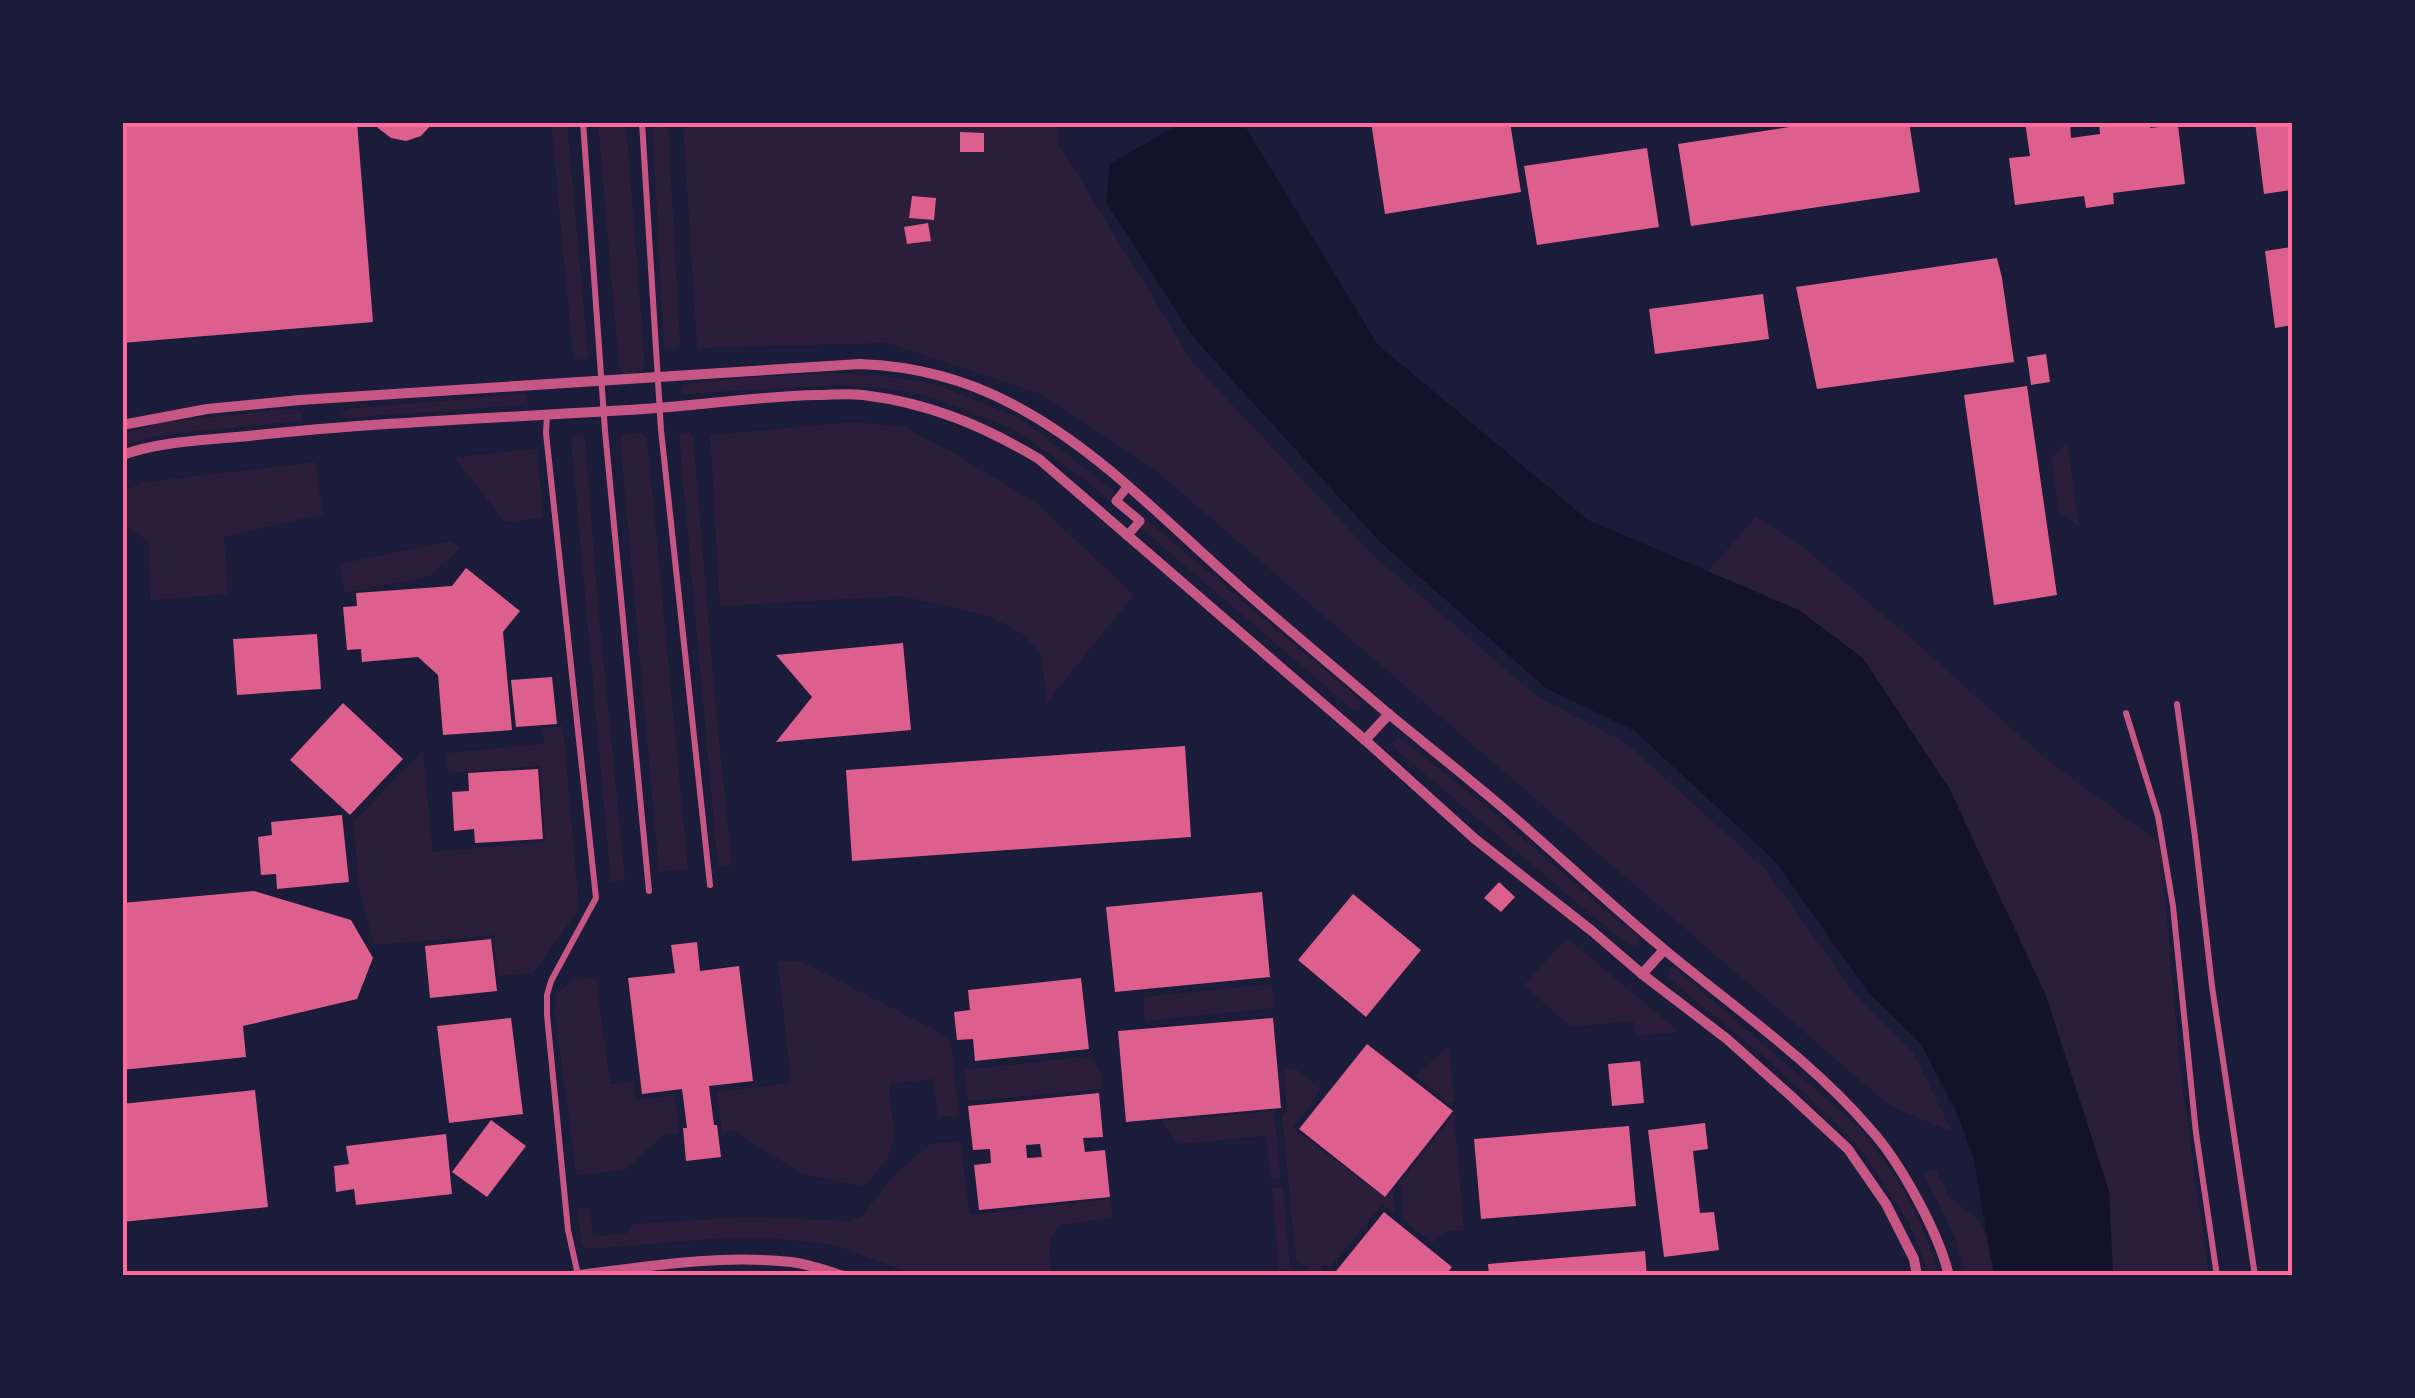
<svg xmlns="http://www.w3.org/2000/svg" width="2415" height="1398" viewBox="0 0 2415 1398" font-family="Georgia,serif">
	<rect width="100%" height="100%" fill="#1b1b3a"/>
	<g fill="#2a1e3b">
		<polygon points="551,123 567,123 588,354 587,359 575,360 573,356"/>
		<polygon points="598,123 626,123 645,365 641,372 623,374 619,366"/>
		<polygon points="652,123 668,123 680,344 678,348 668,349 664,346"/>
		<polygon points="683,123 1058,123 1058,143 1193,363 1375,557 1538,697 1626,743 1764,868 1858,998 1914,1054 1952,1132 1890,1106 1160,474 1041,394 887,343 697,348"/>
		<polygon points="835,373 876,375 932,383 1020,418 1096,477 1360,700 1360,708 1353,710 1084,479 1015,430 929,396 890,389 836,385 683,394 680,389 684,384 753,377"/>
		<polygon points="523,394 526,395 527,402 520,405 346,418 341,414 348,409"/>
		<polygon points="291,409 298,410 302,413 301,421 166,434 143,439 123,447 123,435 162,422"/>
		<polygon points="855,422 905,427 955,454 1036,503 1134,595 1047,702 1041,654 1022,633 986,615 900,596 720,606 710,435"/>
		<polygon points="689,432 693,435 716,711 732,865 718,867 679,436 680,433"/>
		<polygon points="642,433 647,438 688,869 659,872 620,439 622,435"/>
		<polygon points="582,436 585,439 598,606 625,880 611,882 571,440 573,437"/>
		<polygon points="2067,442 2079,526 2059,513 2051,458"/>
		<polygon points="537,449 543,518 505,522 454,457"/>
		<polygon points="315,462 323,514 224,537 228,594 151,600 148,541 125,526 123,493 140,483"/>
		<polygon points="1756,517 1797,542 1920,646 2040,754 2158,842 2162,858 2180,1071 2209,1275 2113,1275 2109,1191 2046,996 1949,788 1707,572"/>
		<polygon points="451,541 461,547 430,576 345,593 339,564"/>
		<polygon points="563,726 579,909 533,973 498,976 493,935 374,945 358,884 354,821 423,751 433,852 545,842 540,766 448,773 446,753 544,744 543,728"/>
		<polygon points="1400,738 1480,801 1613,917 1639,936 1640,944 1631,946 1605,926 1394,748 1392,743 1395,739"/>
		<polygon points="1567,938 1679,1032 1636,1036 1633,1021 1571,1027 1524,985"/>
		<polygon points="778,961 800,961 941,1033 951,1042 959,1115 938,1117 933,1079 889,1084 894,1137 888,1158 864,1187 800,1173 735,1131 722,1133 717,1092 791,1083"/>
		<path d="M1674 967 1857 1126C1894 1170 1925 1219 1939 1275H1929L1910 1225 1866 1157 1846 1132 1764 1056 1674 983 1669 977 1668 970Z"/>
		<polygon points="596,978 610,1084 633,1082 636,1100 675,1095 679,1133 664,1134 625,1170 576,1175 555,1012 556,995 571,980"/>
		<polygon points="1272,984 1274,1008 1145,1021 1143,997"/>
		<polygon points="1449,1045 1454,1100 1451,1104 1416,1076"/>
		<polygon points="1081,1057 1094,1060 1101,1075 1102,1089 968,1101 964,1070"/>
		<polygon points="1284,1069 1296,1069 1321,1089 1293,1128 1385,1198 1393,1189 1395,1214 1382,1205 1330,1267 1324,1265 1316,1275 1296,1261 1282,1115 1287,1112"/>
		<polygon points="1274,1111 1281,1179 1271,1180 1266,1136 1178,1144 1162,1121"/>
		<polygon points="1454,1114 1464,1230 1444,1232 1432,1243 1403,1219 1401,1181"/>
		<path d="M960 1141 970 1215 1111 1199 1113 1218 1058 1225C1048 1241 1047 1258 1054 1275H915L835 1245 771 1238H724L589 1249 581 1244 578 1208 590 1207 593 1237 628 1233 632 1224 748 1217 848 1221 862 1216 894 1175 930 1144Z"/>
		<path d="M1935 1169 1949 1197 1974 1216 1984 1230 1994 1275H1965C1958 1238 1942 1208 1923 1175Z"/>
		<polygon points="1283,1187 1290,1267 1295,1270 1279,1269 1272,1188"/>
	</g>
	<polygon fill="#12122b" points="1181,123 1243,123 1378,345 1588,520 1799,610 1863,658 1949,788 2046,996 2109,1191 2113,1275 1994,1275 1974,1160 1957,1113 1921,1044 1868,992 1775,861 1635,731 1546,688 1380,542 1193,337 1106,202 1110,164"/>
	<g fill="#dd5f8e" fill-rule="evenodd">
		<polygon points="122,122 357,122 373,322 122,343"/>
		<polygon points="376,122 434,122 421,136 406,141 391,138 378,128"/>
		<polygon points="1371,122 1510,122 1521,192 1385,214"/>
		<polygon points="1823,122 1909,122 1920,192 1691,226 1678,144"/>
		<polygon points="2025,122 2070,122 2071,138 2100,134 2099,122 2150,122 2150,128 2178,125 2185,184 2113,193 2114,204 2086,208 2084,196 2015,205 2009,158 2030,156"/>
		<polygon points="2255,122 2292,122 2292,190 2264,194"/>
		<polygon points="960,132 984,133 984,152 960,152"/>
		<polygon points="1647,148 1659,227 1537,245 1524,166"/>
		<polygon points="912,196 936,198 934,220 909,218"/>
		<polygon points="928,223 931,241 907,244 904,227"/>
		<polygon points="2292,247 2292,325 2275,328 2265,251"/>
		<polygon points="1997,258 2002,278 2014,362 1817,389 1796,287"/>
		<polygon points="1763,294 1769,339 1655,354 1649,309"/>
		<polygon points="2046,354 2050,382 2031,385 2027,357"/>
		<polygon points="2027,386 2057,595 1994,605 1964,395"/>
		<polygon points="466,568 520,611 503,632 512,730 443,735 438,675 418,657 362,662 361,649 347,650 343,607 357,606 356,593 452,586"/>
		<polygon points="317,634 321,689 237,695 233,639"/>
		<polygon points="903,643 911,730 776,742 812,697 776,655"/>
		<polygon points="552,677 557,724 516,727 511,680"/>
		<polygon points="343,703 403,759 350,815 290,760"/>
		<polygon points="1185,746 1191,837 852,861 846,770"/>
		<polygon points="538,769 543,839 475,843 474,829 454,831 452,792 469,791 468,773"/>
		<polygon points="342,815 349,882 277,889 276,874 261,875 258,837 272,835 271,822"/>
		<polygon points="1499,882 1515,897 1501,912 1484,898"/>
		<polygon points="254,891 351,920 373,958 357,999 243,1026 246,1057 122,1070 122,903"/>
		<polygon points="1262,892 1270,977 1115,992 1106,907"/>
		<polygon points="1353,894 1421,950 1366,1017 1298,960"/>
		<polygon points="491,939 497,991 430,998 425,946"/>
		<polygon points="697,942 700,971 739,966 753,1081 709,1086 714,1125 717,1125 721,1157 686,1161 683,1128 687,1128 682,1089 642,1094 628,978 675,973 671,945"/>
		<polygon points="1081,978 1089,1049 975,1061 973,1039 957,1040 954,1012 970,1010 968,990"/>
		<polygon points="511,1018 523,1114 449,1123 437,1026"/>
		<polygon points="1273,1018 1281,1108 1126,1122 1118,1031"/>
		<polygon points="1367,1044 1453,1111 1385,1197 1299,1129"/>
		<polygon points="1640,1061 1644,1103 1612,1106 1608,1064"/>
		<polygon points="255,1090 268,1207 122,1222 122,1104"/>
		<path d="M1099 1093 1103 1137 1083 1138 1085 1152 1105 1150 1110 1197 979 1210 974 1165 991 1163 990 1149 973 1150 968 1106ZM1040 1144 1042 1157 1027 1158 1026 1145Z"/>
		<polygon points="491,1120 526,1146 487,1197 452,1172"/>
		<polygon points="1705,1123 1708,1149 1693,1151 1700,1213 1714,1212 1719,1250 1664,1257 1648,1130"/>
		<polygon points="1629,1126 1636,1206 1481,1219 1474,1139"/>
		<polygon points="446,1134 452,1194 356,1205 354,1189 336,1192 334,1166 349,1164 346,1146"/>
		<polygon points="1384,1212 1452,1267 1445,1276 1332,1276"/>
		<polygon points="1645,1251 1647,1276 1489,1276 1488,1264"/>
	</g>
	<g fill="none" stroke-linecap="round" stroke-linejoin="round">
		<g stroke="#c65784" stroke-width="6">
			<polyline points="583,122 605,431 649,891"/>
			<polyline points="642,122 661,430 710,885"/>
			<polyline points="547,414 546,433 596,898 551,981 547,995 547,1015 568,1230 578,1275"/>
			<polyline points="2177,704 2195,837 2212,986 2255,1276"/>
			<polyline points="2126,713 2158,816 2173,906 2196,1133 2217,1276"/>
		</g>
		<polyline stroke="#c65784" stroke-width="9" points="1127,536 1140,521 1116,501 1128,486"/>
		<g stroke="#c65784" stroke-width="10">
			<path d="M122 425 207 409 300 400 860 364C914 366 965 379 1012 404 1095 447 1161 517 1230 578 1281 624 1334 667 1385 711 1424 743 1463 774 1502 807 1557 854 1610 905 1666 951 1736 1009 1812 1061 1871 1130 1900 1162 1939 1233 1949 1276"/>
			<path d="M122 455C164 440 213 440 257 435 390 421 525 417 658 408 711 404 764 396 817 395 832 395 848 393 863 395 929 403 982 425 1039 459L1365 740 1475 839 1592 931 1642 974 1727 1039 1791 1096 1848 1149 1886 1204 1914 1259 1917 1276"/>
			<polyline points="1365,740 1389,714"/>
			<polyline points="1642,974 1664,950"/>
			<path d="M571 1276C644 1267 717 1254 791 1262 809 1264 827 1271 844 1276"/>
		</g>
	</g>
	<rect width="2415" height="1398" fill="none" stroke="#1b1b3a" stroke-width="250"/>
	<rect x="125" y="125" width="2165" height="1148" fill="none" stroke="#ff6b9d" stroke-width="4"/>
</svg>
